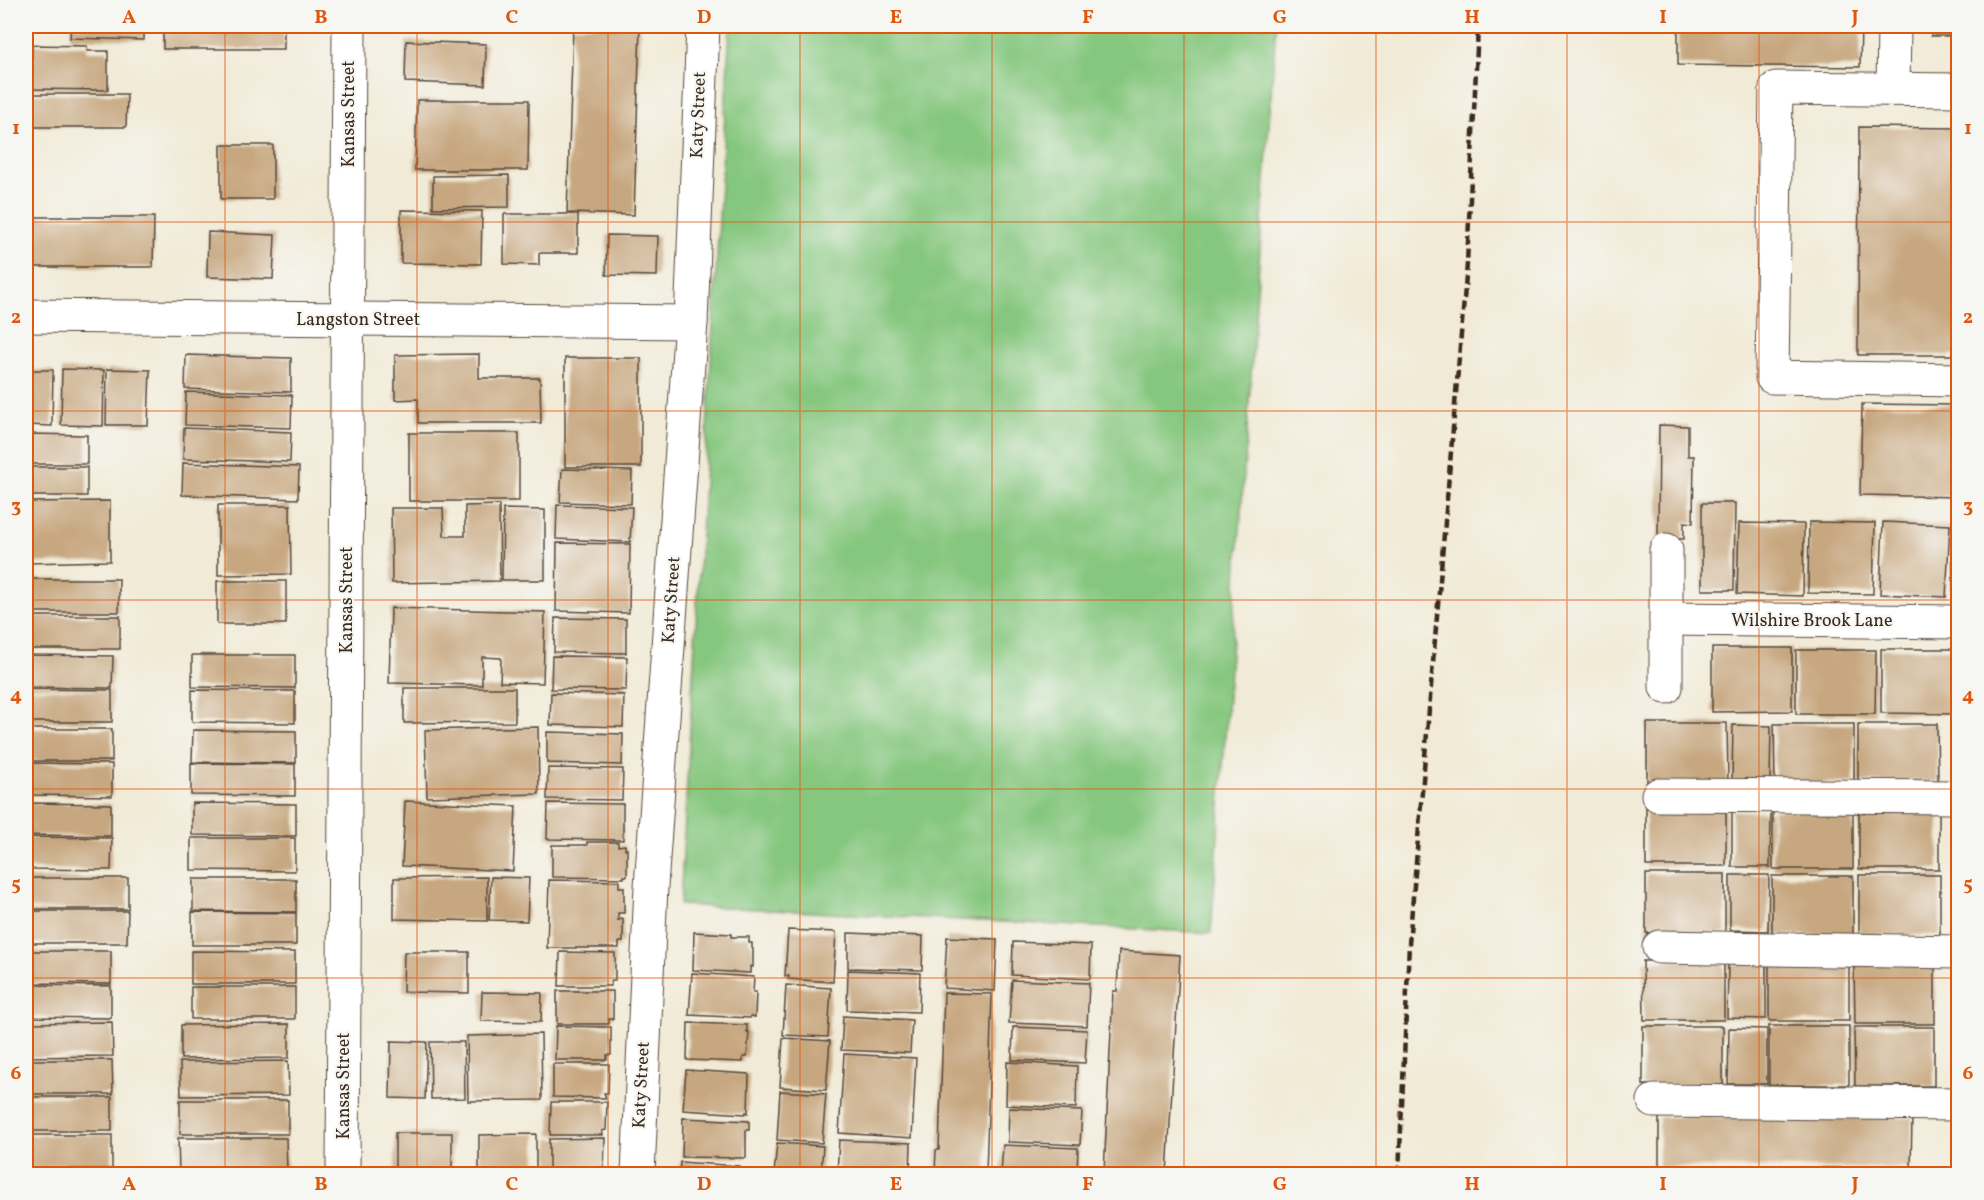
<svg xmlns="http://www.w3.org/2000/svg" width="1984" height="1200" viewBox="0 0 1984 1200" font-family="Vollkorn,serif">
	<rect width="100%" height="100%" fill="#f6f6f2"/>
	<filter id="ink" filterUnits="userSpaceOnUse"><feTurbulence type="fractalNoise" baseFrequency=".0167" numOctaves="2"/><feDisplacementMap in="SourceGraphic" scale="12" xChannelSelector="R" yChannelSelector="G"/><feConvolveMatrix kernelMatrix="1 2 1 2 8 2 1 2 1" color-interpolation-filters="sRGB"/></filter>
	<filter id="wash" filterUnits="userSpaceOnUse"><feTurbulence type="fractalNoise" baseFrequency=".008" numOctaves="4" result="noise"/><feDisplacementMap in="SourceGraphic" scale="24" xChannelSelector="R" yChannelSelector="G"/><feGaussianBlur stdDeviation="1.35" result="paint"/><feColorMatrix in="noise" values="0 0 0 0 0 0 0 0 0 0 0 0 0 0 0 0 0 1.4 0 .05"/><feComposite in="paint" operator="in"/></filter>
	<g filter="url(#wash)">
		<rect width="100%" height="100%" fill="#f1ead6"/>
		<polygon fill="#86c77f" stroke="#60784e" stroke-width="1.5" points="730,26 1276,26 1211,933 680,905"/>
		<g id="blocks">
			<g fill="#c7a780">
				<polygon points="71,26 144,26 144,40 70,38"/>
				<rect x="163" y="26" width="121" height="23"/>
				<polygon points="573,26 640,26 634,215 567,213"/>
				<polygon points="1678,26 1861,26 1860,67 1678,65"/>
				<polygon points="1931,26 1958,26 1958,58 1951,57 1951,36 1931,36"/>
				<polygon points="406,41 486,44 485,85 405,82"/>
				<polygon points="32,45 87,46 87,51 108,51 108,90 26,89 26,58 32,58"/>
				<polygon points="26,94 127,94 126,127 26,127"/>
				<polygon points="417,100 529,100 528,170 415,170"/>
				<polygon points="1859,127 1958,128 1958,355 1858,355"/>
				<rect x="221" y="145" width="52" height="54"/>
				<polygon points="509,175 509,207 433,208 433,176"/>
				<polygon points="401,210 482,211 481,264 401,263"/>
				<polygon points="504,214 578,214 578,253 539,253 539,265 504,264"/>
				<polygon points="26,217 154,217 153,267 26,267"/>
				<polygon points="208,232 275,235 273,279 207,277"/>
				<polygon points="607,235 658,236 657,276 606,275"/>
				<polygon points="479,354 479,378 540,378 541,423 418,423 418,399 395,400 395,355"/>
				<polygon points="186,355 291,358 291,392 185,389"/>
				<rect x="565" y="358" width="76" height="109"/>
				<polygon points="62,369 104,370 103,426 61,425"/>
				<polygon points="107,369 150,370 148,425 106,425"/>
				<polygon points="26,370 53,370 52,426 26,425"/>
				<polygon points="186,392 292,395 291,428 185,425"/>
				<polygon points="1862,404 1958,405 1958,497 1860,495"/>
				<polygon points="1659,425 1688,426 1688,456 1694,456 1693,523 1684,522 1684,539 1658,538"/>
				<polygon points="184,428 291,432 290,462 183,459"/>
				<rect x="409" y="433" width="110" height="68"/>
				<polygon points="26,434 87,435 87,464 26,464"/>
				<polygon points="183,463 299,467 298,499 182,495"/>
				<rect x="26" y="467" width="61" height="29"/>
				<polygon points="562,469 632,471 631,504 560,502"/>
				<polygon points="110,501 110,561 27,563 26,502"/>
				<polygon points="1702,503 1735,503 1734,590 1702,590"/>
				<polygon points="218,505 290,505 291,574 218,575"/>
				<polygon points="499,505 500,581 392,583 391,508 443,508 444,536 465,536 465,506"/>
				<polygon points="557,505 632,507 630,542 556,539"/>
				<polygon points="503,509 545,510 545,580 502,580"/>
				<polygon points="1952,521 1958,521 1958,592 1953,592"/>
				<polygon points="1809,522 1875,523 1873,594 1808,593"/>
				<polygon points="1883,522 1950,525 1946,597 1880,594"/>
				<polygon points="1739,523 1804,524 1803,596 1737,594"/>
				<polygon points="557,543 630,544 629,613 556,611"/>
				<rect x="26" y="579" width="93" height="33"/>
				<rect x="217" y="581" width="69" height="43"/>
				<polygon points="391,608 545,612 543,683 500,682 501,658 482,657 482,685 389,683"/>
				<rect x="26" y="616" width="94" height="33"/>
				<polygon points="555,618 626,619 626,653 554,652"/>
				<polygon points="1712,648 1792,648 1792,711 1712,712"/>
				<polygon points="1881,649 1958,649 1958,714 1881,713"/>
				<polygon points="1796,650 1876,650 1875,714 1796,714"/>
				<polygon points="26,655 113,656 112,688 26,687"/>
				<polygon points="192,655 295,655 295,688 192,687"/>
				<polygon points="552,656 627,657 626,690 551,689"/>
				<polygon points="404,688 515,688 515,722 404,723"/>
				<polygon points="26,689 112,690 112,722 26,722"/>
				<polygon points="192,690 295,691 295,723 192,722"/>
				<polygon points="551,693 624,695 623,727 550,725"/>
				<polygon points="1647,723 1727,723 1728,783 1647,783"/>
				<polygon points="1774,724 1854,724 1854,783 1775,783"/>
				<polygon points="1858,724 1937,724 1938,782 1858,782"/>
				<polygon points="1733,725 1771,726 1770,781 1732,781"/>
				<polygon points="538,727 539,794 427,797 425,730"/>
				<rect x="26" y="729" width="86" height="32"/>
				<polygon points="193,730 296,731 296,763 192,762"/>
				<polygon points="547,732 623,734 622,765 547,763"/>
				<polygon points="26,763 112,764 112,796 26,795"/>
				<polygon points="191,763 295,764 295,796 191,795"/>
				<polygon points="548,768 623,769 622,800 547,799"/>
				<polygon points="405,801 516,806 513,871 402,866"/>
				<polygon points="26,803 111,804 111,836 26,835"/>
				<polygon points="192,803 296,804 296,836 192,835"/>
				<polygon points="548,803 623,804 623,840 547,839"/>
				<rect x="1646" y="807" width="80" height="59"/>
				<rect x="1773" y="810" width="80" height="59"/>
				<rect x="1859" y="810" width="80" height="59"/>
				<polygon points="1732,811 1771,812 1770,867 1732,867"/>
				<polygon points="26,837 112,838 111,870 26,869"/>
				<polygon points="191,838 295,838 295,871 191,870"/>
				<polygon points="587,842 618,842 618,846 625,845 625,849 627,849 627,876 624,876 624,878 552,877 552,845 587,845"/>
				<rect x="1646" y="874" width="79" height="59"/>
				<polygon points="1730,875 1769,875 1768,931 1730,930"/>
				<rect x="1859" y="875" width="81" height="60"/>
				<rect x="1772" y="876" width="81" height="59"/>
				<polygon points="487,877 487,921 394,919 394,878"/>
				<polygon points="491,877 529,878 527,921 489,920"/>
				<rect x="26" y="878" width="102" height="31"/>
				<polygon points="193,879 296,879 296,912 193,911"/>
				<polygon points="549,880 619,881 619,887 624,887 624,913 618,913 618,920 623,919 623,942 619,942 619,948 547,948"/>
				<polygon points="26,911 128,911 127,943 26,943"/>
				<polygon points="192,912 296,913 296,945 192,945"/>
				<polygon points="788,930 836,932 833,982 788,979 789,976 785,976"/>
				<polygon points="694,932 731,934 731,937 749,937 749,943 752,943 752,948 753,949 753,967 750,966 750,973 693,970"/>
				<polygon points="848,933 923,936 922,970 848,968"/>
				<polygon points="947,937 997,939 995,991 944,988"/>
				<polygon points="1013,942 1091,945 1090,979 1012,975"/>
				<polygon points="26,951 111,951 111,984 26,983"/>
				<polygon points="191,951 295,952 295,984 191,984"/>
				<polygon points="1119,951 1180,955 1167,1174 1104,1173 1113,991 1117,991"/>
				<polygon points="404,952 469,952 469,993 403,992"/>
				<polygon points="560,952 615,953 615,981 611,981 611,986 559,986"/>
				<polygon points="1643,961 1724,961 1724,1020 1644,1020"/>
				<rect x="1769" y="962" width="80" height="59"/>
				<polygon points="1728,963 1766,964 1766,1019 1727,1018"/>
				<polygon points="1854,964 1935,964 1935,1024 1855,1024"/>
				<polygon points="848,970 920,973 919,1012 847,1010"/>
				<polygon points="692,973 754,977 753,992 756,992 755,1017 750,1016 750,1018 689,1015"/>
				<polygon points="1012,980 1089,983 1087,1026 1009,1023"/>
				<polygon points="26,985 111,986 111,1018 26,1017"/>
				<polygon points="786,985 831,988 828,1037 783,1035"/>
				<rect x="191" y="987" width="104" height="32"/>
				<polygon points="557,991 613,991 613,1019 609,1019 609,1024 557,1024"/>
				<polygon points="482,992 542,993 541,1022 481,1021"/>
				<polygon points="944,993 992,994 986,1174 935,1174 936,1150 939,1150"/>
				<polygon points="843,1016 912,1020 910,1053 841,1050"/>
				<polygon points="112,1022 113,1056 26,1057 26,1023"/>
				<polygon points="688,1023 747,1025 747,1032 749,1032 747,1057 743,1057 743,1062 687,1060"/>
				<polygon points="289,1024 289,1058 181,1059 181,1025"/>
				<polygon points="556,1026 611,1027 611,1055 607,1055 607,1060 555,1060"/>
				<rect x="1643" y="1026" width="80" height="59"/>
				<rect x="1769" y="1026" width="80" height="59"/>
				<polygon points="1013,1027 1087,1030 1085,1063 1012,1060"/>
				<polygon points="1854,1027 1934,1027 1934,1086 1855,1086"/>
				<polygon points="1729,1028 1767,1029 1767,1084 1728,1084"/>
				<polygon points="541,1034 542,1100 468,1101 467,1036"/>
				<polygon points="783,1038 830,1041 826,1090 780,1087"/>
				<polygon points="391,1041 427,1042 425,1099 390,1098"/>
				<polygon points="430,1042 464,1042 465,1098 431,1099"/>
				<polygon points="844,1054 916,1058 912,1138 839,1133"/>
				<polygon points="26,1060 112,1060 113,1094 26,1094"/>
				<polygon points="288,1061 289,1095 181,1096 180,1062"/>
				<polygon points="1007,1062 1077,1066 1076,1108 1006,1105"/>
				<polygon points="553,1064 609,1064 608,1093 604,1093 606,1098 553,1097"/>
				<polygon points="686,1070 749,1074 748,1113 746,1112 745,1114 683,1110"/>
				<polygon points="780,1091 826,1094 822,1143 777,1140"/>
				<rect x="26" y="1097" width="86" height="34"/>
				<rect x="180" y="1100" width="108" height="34"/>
				<polygon points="551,1102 607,1102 606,1130 602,1131 603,1135 550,1135"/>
				<polygon points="1009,1108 1082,1111 1080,1145 1008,1142"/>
				<polygon points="1659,1117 1912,1118 1911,1168 1659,1167"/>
				<polygon points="683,1118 749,1121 749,1130 746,1130 746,1158 682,1157"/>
				<rect x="395" y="1133" width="57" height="41"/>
				<polygon points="536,1134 536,1174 479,1174 479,1135"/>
				<rect x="26" y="1135" width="86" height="34"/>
				<polygon points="178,1138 286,1138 287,1172 179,1172"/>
				<polygon points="605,1138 604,1167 600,1167 601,1172 549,1172 549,1139"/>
				<polygon points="839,1140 911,1143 910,1174 837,1174"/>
				<polygon points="777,1143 823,1146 821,1174 774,1174"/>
				<polygon points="1003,1145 1078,1148 1077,1174 1001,1174"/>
				<polygon points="680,1162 739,1166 741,1174 679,1174"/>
			</g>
		</g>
	</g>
	<g filter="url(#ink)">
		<use href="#blocks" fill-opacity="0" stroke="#56473a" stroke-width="1.5"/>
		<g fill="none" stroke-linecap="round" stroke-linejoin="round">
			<g stroke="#56473a" stroke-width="35">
				<g id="minor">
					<polyline points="1893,89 1894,26"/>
					<polyline points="1958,90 1776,88 1772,377 1958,380"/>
					<polyline points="26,316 691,322"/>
					<polyline points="1666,619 1958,622"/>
					<polyline points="1666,687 1666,550"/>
					<polyline points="1658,795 1958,797"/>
					<polyline points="1659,947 1958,952"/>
					<polyline points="1654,1101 1958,1104"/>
					<polyline points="343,1174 349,26"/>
					<polyline points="638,1174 651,887 691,322 703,26"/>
				</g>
			</g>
			<use href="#minor" stroke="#fff" stroke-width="33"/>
			<polyline stroke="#3b2a1e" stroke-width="4.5" stroke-dasharray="9 4.5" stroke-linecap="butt" points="1399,1174 1409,944 1467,264 1478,26"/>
		</g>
	</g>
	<path fill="none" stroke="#df570d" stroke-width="1.5" stroke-opacity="0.55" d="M225 26V1174M417 26V1174M608 26V1174M800 26V1174M992 26V1174M1184 26V1174M1376 26V1174M1567 26V1174M1759 26V1174M26 222H1958M26 411H1958M26 600H1958M26 789H1958M26 978H1958"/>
	<g text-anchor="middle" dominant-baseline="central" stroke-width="4.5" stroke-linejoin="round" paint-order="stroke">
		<g font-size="18" fill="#3b2a1e" stroke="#f6f6f2">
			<text transform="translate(349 114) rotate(-90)">Kansas Street</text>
			<text transform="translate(699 115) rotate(-88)">Katy Street</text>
			<text x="358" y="320">Langston Street</text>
			<text transform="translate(347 600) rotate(-90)">Kansas Street</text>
			<text transform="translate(672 600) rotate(-86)">Katy Street</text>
			<text x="1812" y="621">Wilshire Brook Lane</text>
			<text transform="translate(642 1085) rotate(-87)">Katy Street</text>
			<text transform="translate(344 1086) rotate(-90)">Kansas Street</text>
		</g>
	</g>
	<rect width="1984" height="1200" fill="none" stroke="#f6f6f2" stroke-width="66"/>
	<rect x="33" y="33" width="1918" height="1134" fill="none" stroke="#df570d" stroke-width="2"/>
	<g font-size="20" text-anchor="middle" font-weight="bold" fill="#df570d">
		<text x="129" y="23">A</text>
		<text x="321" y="23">B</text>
		<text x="512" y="23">C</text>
		<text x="704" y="23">D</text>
		<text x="896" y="23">E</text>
		<text x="1088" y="23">F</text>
		<text x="1280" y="23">G</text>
		<text x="1472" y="23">H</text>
		<text x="1663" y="23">I</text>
		<text x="1855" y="23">J</text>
		<text x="16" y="134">1</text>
		<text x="1968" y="134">1</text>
		<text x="16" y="323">2</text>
		<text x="1968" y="323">2</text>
		<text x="16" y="512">3</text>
		<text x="1968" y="512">3</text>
		<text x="16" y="701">4</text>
		<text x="1968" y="701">4</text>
		<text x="16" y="890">5</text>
		<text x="1968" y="890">5</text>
		<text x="16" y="1079">6</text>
		<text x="1968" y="1079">6</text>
		<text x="129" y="1190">A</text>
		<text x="321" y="1190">B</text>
		<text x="512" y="1190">C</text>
		<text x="704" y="1190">D</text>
		<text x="896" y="1190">E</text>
		<text x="1088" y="1190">F</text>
		<text x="1280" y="1190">G</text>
		<text x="1472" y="1190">H</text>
		<text x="1663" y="1190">I</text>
		<text x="1855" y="1190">J</text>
	</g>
</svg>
